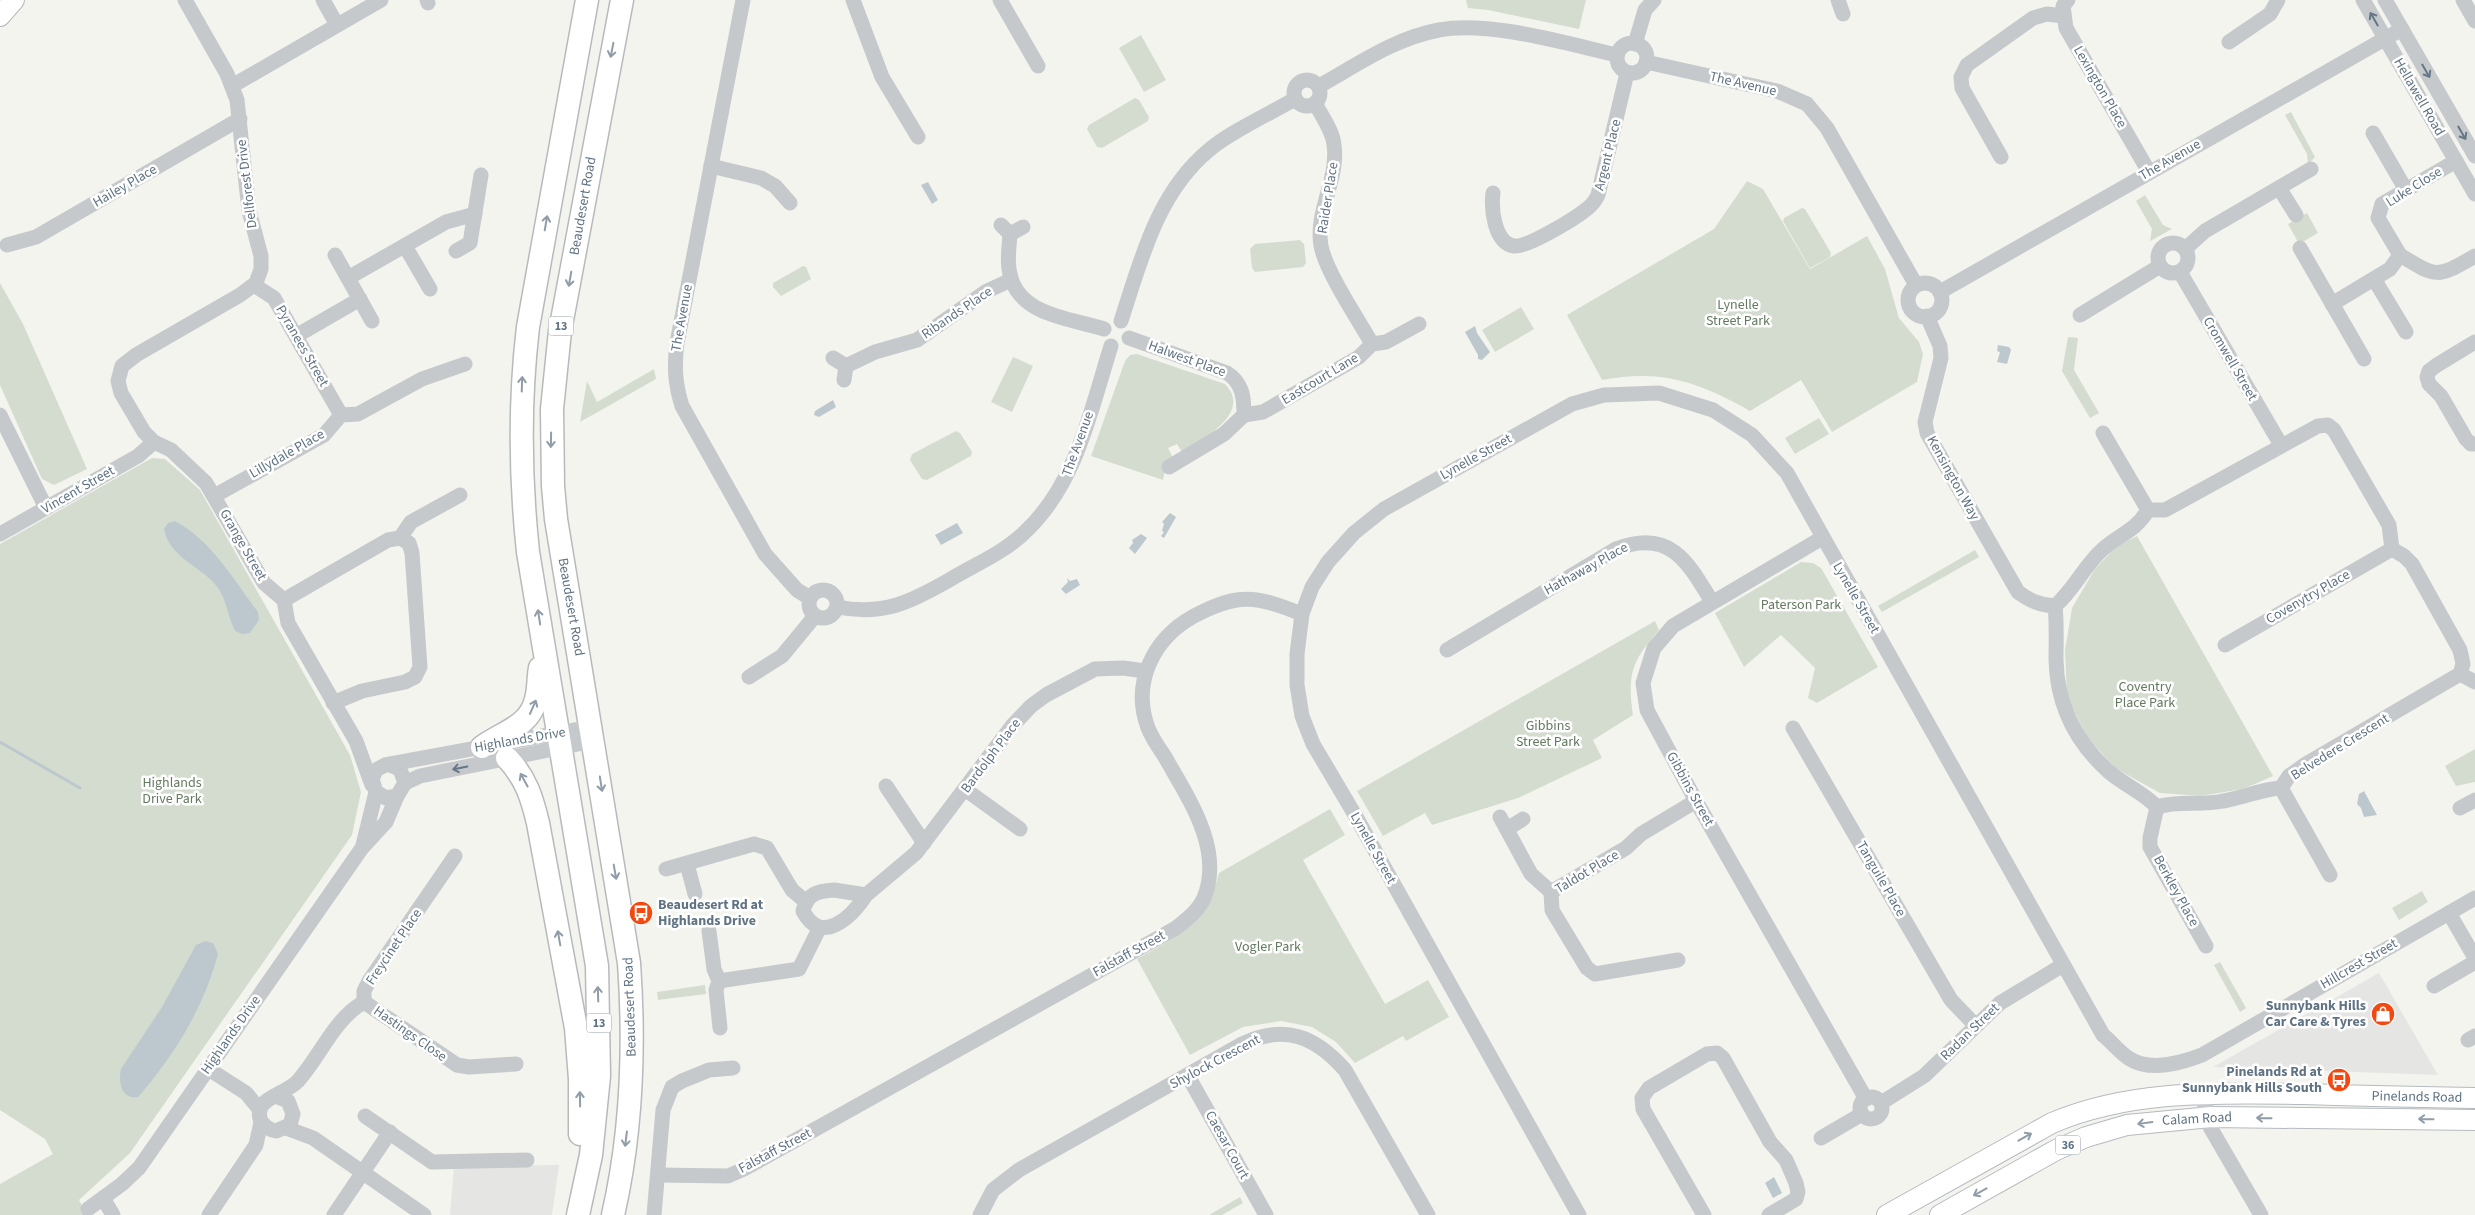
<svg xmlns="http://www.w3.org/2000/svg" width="2475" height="1215" viewBox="0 0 2475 1215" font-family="'Source Sans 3',sans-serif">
	<rect width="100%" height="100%" fill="#f4f4ef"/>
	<g fill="#e5e6e3">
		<polygon points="2379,973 2438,1075 2213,1067"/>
		<polygon points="559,1165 552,1215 450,1215 454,1166"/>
	</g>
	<g fill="#d4dcd0">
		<polygon points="1466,0 1586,0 1579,29 1488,10 1468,8"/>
		<polygon points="1141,35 1166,80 1144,92 1119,48"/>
		<polygon points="1135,98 1139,100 1149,117 1148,121 1102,148 1097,147 1087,129 1089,125"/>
		<polygon points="2291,112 2315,157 2308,164 2307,154 2285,115"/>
		<path d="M1747 181 1763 189 1810 269 1867 236 1885 269 1899 318 1919 342 1923 354 1917 382 1832 432 1801 380 1750 411C1698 382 1662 369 1602 380L1567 315 1714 229Z"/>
		<polygon points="2145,195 2163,225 2172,229 2150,241 2152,229 2136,201"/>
		<polygon points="1802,208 1805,209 1831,253 1830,257 1810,268 1783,221 1784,218"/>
		<polygon points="2307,213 2318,233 2299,244 2288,224"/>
		<polygon points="1300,240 1304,244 1306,263 1303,267 1255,272 1252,268 1250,249 1255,244"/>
		<polygon points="803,266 806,267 811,279 781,296 773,287 773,283"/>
		<polygon points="0,283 23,324 87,469 54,485 42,479 0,385"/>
		<polygon points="1521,307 1534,329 1495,352 1482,330"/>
		<polygon points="2068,337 2078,338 2074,370 2099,413 2090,418 2062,371"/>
		<path d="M1137 354 1225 384C1253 413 1203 439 1182 452L1177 444 1168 448 1173 458 1167 461 1163 480 1091 456 1125 361 1130 355Z"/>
		<polygon points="1013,357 1033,366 1012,412 991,402"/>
		<polygon points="654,369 656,379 580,422 587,381 597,402"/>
		<polygon points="1819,418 1829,434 1795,454 1785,438"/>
		<polygon points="956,431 960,433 972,452 971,456 927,480 922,479 910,460 912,454"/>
		<polygon points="152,458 165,459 200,490 350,755 361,792 352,835 130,1153 79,1200 87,1215 0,1215 0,1184 53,1154 45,1139 0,1110 0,544"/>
		<polygon points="2137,536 2273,776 2243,789 2200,796 2160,793 2115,768 2087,737 2067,697 2065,650 2072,608 2095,569 2117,546"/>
		<polygon points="1975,550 1979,557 1882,612 1878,606"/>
		<polygon points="1801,562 1813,563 1821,568 1878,667 1817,703 1808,698 1815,668 1781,635 1744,667 1715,613"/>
		<path d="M1655 621 1659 630C1632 661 1627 674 1633 715L1593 740 1602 758 1518 798 1432 825 1425 813 1383 836 1357 791Z"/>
		<polygon points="2475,749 2475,782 2456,786 2445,766"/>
		<path d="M1330 809 1345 835 1303 860 1385 1004 1428 980 1449 1017 1406 1041 1403 1036 1355 1063 1336 1042 1312 1027 1281 1021 1243 1027 1190 1055 1137 959C1177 937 1207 921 1219 873Z"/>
		<polygon points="2422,891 2428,902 2399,920 2392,908"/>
		<polygon points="2220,962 2246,1008 2240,1012 2214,965"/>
		<polygon points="705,985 706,994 658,1000 657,992"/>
		<polygon points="1240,1197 1243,1203 1222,1215 1209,1215"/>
	</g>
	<g fill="#bcc8cd">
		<polygon points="928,182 938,200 932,204 921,185"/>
		<polygon points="1475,326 1477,333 1490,352 1482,360 1478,359 1478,355 1465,332"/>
		<polygon points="1998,345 2009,347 2011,350 2007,364 1997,362 2000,352 1997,351"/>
		<polygon points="833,400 836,407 819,417 814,415 815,411"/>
		<polygon points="1170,513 1176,517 1164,538 1161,536 1164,532 1162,531 1164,524 1162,522"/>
		<path d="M175 521C211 540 234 580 258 612L259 620 250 633 242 634 235 631C228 617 227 601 218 588 202 566 169 558 164 529L168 523Z"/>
		<polygon points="957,523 963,533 941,545 935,535"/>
		<polygon points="1141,534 1147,538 1135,554 1129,548 1133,543 1132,540"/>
		<polygon points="1067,578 1070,581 1077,579 1080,585 1066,594 1061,589 1068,582"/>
		<polygon points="2364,791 2377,815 2364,817 2361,808 2357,804 2359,794"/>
		<path d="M205 941 213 943 218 954C204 1007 174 1056 138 1097 121 1100 118 1081 121 1069L162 1007 196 945Z"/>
		<polygon points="1774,1177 1782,1193 1773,1198 1765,1183"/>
	</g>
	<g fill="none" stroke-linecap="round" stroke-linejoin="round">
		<polyline stroke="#bcc8cd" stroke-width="3" points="0,742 80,788"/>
		<g stroke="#b6babe" stroke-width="22">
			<g id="major">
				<polyline points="0,16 14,0"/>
				<path d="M1887 1215 2052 1123C2132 1089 2219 1093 2304 1094 2361 1096 2418 1097 2475 1098"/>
				<polyline points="1940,1215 2056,1150 2086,1137 2127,1125 2211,1117 2475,1120"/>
			</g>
		</g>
		<g stroke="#b7babd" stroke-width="25">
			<g id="highway">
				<path d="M482 747C502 732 530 727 536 699 539 689 538 678 540 668"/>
				<path d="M507 758C526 778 532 798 538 823L576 1028 580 1079V1134"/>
				<path d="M578 1215 591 1155 599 1076 597 966 528 552C520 477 519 403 528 327L587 0"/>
				<path d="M613 1215C632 1132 635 1048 629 963L556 519 553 486 552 409 560 331 622 0"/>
			</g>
		</g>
		<g stroke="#c6c9cc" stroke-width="15">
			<polyline points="185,0 227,74 237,100 249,211 261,256 261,269 256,283 240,295 136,355 122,366 118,381 121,393 144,432 154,442 171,450 206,483 264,583 284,600 288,623 356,741 372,785"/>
			<polyline points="323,0 337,25"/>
			<polyline points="427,0 428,3"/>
			<path d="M743 0 677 343C674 366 675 384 682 406L765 554 797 590 810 598"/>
			<polyline points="853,0 882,77 918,137"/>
			<polyline points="1000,0 1038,66"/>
			<polyline points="1838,0 1843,14"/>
			<polyline points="2068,0 2063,6 2066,28 2149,172"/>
			<polyline points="2363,0 2475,194"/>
			<polyline points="2385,0 2475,156"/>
			<polyline points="2463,0 2475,21"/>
			<polyline points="2229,42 2270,14 2278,0"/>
			<circle cx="1632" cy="58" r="15"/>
			<polyline points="1635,44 1645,10 1654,0"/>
			<polyline points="1646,62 1777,91 1807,104 1827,128 1916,285"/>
			<circle cx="1307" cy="93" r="13"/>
			<polyline points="232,86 381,0"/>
			<path d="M1319 86C1357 65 1395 38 1439 30 1488 20 1568 44 1617 55"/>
			<path d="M1315 103C1321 115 1333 131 1334 145 1339 178 1315 212 1321 246 1326 272 1358 319 1372 344"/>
			<polyline points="2373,133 2406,190"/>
			<polyline points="2001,157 1962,88 1961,77 1967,65 2033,18 2047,14 2063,16"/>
			<polyline points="711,166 761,178 775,186 790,203"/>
			<polyline points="2279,188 2296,215"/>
			<path d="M1493 193C1491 208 1494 243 1514 246 1527 248 1578 217 1589 207 1593 204 1596 199 1598 195L1627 73"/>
			<polyline points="1001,225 1010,234 1023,227"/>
			<path d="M1010 234C1009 249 1006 266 1012 281 1025 316 1073 319 1104 329"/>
			<circle cx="2173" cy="258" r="15"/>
			<polyline points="7,245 36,237 240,119"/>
			<polyline points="405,246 430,289"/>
			<polyline points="2300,248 2364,359"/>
			<polyline points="2185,249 2205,231 2311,169"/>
			<polyline points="456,251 470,243 481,175"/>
			<polyline points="335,255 372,321"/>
			<path d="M2400 255C2437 278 2437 278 2475 256"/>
			<polyline points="2180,272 2281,445"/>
			<polyline points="348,278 446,222 475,214"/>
			<polyline points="2374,279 2406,332"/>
			<circle cx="1925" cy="300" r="17"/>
			<polyline points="254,285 274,298 341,415"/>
			<polyline points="1940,292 2402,29"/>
			<polyline points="2332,304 2390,269 2400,255 2378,218 2382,204 2456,161"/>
			<polyline points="2080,315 2160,266"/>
			<path d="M1927 316 1940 346 1941 358 1925 422 1927 433 2018 592C2030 601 2040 605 2055 606"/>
			<path d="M1121 321C1141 260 1157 193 1209 150 1230 132 1269 114 1295 99"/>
			<polyline points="296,336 360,299"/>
			<path d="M1129 338 1227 373C1243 383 1244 398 1244 415L1224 434 1169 467"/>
			<polyline points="2475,342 2437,365 2429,371 2427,377 2429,384 2441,396 2466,439 2471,444 2475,444"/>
			<polyline points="833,358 846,366 844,380"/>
			<polyline points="846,366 875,352 917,340 987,291 1011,280"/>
			<polyline points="0,415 46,508"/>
			<polyline points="1244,415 1263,412 1359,357 1372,344 1386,342 1419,324"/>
			<path d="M2328 425 2334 430 2389 525 2392 549 2404 556 2412 564 2460 650 2463 664 2460 674 2306 764 2289 776 2281 788C2261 789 2243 798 2223 801 2201 806 2179 800 2157 807 2143 792 2124 785 2108 771 2075 741 2057 704 2056 660 2056 641 2057 625 2055 606 2074 590 2084 566 2102 550 2119 534 2135 532 2148 510H2165L2318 426Z"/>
			<polyline points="2103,433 2148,510"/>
			<polyline points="214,496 324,435 341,415 358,414 422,379 465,364"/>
			<polyline points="0,534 138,456 154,442"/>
			<polyline points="400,538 411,522 460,495"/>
			<polyline points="1822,538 1673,626 1654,648 1643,683 1647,710 1696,801 1866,1099"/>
			<circle cx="823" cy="604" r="14"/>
			<polyline points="284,600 388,540 400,538 409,543 412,553 420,667 415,677 405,682 362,691 333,703"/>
			<path d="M837 607C884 616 911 602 951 579 976 564 1007 551 1027 530 1077 482 1091 409 1111 346"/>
			<polyline points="2225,645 2392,549"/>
			<path d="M1447 650 1616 549C1670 528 1688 562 1712 602"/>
			<polyline points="2460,674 2475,682"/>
			<polyline points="749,677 782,656 815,616"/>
			<polyline points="1793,728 1951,1000 1975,1025"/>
			<polyline points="390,765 400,769 405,783 397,796 386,798 376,792 372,779 376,770 385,765 591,727"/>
			<polyline points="405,783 420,776 593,741"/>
			<polyline points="886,786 924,843"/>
			<polyline points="2281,788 2330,875"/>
			<polyline points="966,790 1020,829"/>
			<polyline points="2157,807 2150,838 2150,847 2206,946"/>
			<polyline points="2460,808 2475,800"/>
			<polyline points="1500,817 1531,874 1551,892"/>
			<polyline points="1507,829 1523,819"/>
			<polyline points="363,845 376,792"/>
			<polyline points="687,864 695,894"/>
			<polyline points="666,869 754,844 767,848 792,890 805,901"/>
			<path d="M834 890 866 895C851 918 821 946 803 911 807 894 817 891 834 890Z"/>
			<polyline points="866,895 916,853 1012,726 1031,706 1046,695 1095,669 1123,668 1145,671"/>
			<polyline points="2449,913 2475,958"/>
			<polyline points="709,931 714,969 719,981 716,990 720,1028"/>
			<polyline points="1678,960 1595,974 1587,968 1552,910 1551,892 1626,848 1641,834 1696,801"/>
			<polyline points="719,981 799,969 819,929"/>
			<polyline points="2434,986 2475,962"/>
			<polyline points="364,1002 457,1065 469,1067 516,1064"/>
			<polyline points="2468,1040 2475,1036"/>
			<polyline points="207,1068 246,1093 260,1110"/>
			<polyline points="1188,1076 1266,1215"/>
			<polyline points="2200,1095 2211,1117 2210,1127 2261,1215"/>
			<path d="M278 1097 288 1101 293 1114 290 1125 276 1131C266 1129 257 1121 260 1110 262 1098 288 1092 298 1081 321 1055 334 1019 364 1002V991L369 981 455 856"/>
			<circle cx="1871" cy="1108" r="11"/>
			<polyline points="1881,1103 1924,1076 2000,1003 2063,965"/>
			<polyline points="365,1116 432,1162 527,1160"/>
			<polyline points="286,1128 313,1138 424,1215"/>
			<polyline points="1821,1138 1862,1114"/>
			<path d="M659 1175 728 1176 744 1169 1176 928C1186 920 1199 910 1204 898 1224 849 1188 798 1165 757 1159 748 1152 738 1148 728 1131 682 1154 638 1194 616 1239 592 1256 596 1302 614"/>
			<polyline points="103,1198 113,1215"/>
			<polyline points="88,1209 122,1184 139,1168 362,848 386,822 397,796"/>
			<polyline points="209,1215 256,1145 261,1122"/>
			<polyline points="334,1215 390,1132"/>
			<polyline points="654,1215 663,1110 672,1087 682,1081 709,1070 733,1068"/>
			<path d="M980 1215 993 1190 1019 1170 1242 1044C1285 1024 1315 1036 1345 1070L1428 1215"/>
			<path d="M1579 1215 1355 815 1313 744 1302 716 1297 685V654L1302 614 1312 587 1328 562 1354 533 1384 509 1572 404 1604 395 1659 393 1713 410 1752 435 1787 473 2103 1035C2112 1042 2120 1053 2130 1059 2151 1072 2181 1063 2202 1055L2475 898"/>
			<polyline points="1704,1215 1643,1109 1642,1098 1649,1088 1707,1054 1717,1053 1723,1058 1770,1142 1786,1160 1796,1183 1798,1192 1796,1199 1769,1215"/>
		</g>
		<use href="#major" stroke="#fff" stroke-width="20"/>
		<use href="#highway" stroke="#fff" stroke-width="22"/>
	</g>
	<defs><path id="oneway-shaft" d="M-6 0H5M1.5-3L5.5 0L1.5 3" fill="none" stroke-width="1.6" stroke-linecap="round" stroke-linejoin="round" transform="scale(1.25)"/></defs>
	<g stroke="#657787">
		<use href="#oneway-shaft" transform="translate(2374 19) rotate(-120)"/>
		<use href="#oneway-shaft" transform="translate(2426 71) rotate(60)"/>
		<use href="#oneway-shaft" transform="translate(2462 133) rotate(60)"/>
		<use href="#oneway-shaft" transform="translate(460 768) rotate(169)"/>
	</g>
	<g stroke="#909da8">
		<use href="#oneway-shaft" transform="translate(612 50) rotate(101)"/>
		<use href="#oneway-shaft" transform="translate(546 223) rotate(-80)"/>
		<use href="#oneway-shaft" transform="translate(570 279) rotate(100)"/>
		<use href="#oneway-shaft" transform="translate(522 384) rotate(-88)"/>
		<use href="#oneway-shaft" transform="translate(551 440) rotate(91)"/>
		<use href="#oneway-shaft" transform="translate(539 617) rotate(-99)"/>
		<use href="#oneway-shaft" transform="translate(533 707) rotate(-66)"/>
		<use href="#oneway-shaft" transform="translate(524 780) rotate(-119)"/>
		<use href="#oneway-shaft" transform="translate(601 784) rotate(81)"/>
		<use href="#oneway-shaft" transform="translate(615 872) rotate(80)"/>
		<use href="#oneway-shaft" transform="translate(559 938) rotate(-100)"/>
		<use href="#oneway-shaft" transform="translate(598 994) rotate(-92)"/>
		<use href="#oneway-shaft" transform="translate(580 1099) rotate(-91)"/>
		<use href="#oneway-shaft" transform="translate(2264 1118) rotate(-179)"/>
		<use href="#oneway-shaft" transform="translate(2426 1119) rotate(-179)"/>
		<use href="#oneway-shaft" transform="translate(2145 1123) rotate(172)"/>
		<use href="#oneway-shaft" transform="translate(2025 1137) rotate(-29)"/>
		<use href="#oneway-shaft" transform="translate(626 1139) rotate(97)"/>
		<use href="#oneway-shaft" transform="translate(1980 1192) rotate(151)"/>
	</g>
	<defs>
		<g id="bus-disc" transform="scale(1.25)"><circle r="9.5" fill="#f34911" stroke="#fff"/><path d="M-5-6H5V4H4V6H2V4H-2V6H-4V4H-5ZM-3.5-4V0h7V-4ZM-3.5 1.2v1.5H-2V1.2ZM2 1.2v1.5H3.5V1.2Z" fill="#fff"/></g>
		<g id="shop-disc" transform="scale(1.25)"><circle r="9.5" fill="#f34911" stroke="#fff"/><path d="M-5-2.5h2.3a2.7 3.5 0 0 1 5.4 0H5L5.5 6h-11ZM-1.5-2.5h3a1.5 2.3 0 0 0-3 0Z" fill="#fff"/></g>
	</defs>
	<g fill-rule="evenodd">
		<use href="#bus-disc" x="641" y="913"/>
		<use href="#shop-disc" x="2383" y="1014"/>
		<use href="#bus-disc" x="2339" y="1080"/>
	</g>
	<g text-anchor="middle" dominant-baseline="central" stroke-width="5" stroke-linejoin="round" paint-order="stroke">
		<g fill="#fff" stroke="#909da8" stroke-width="1">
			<rect x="548.5" y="316.5" width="25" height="19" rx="4"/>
			<rect x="586.5" y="1013.5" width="25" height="19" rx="4"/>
			<rect x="2055.5" y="1135.5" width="25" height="19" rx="4"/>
		</g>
		<g font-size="12" font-weight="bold" fill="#607383">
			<text x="561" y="326">13</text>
			<text x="599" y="1023">13</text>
			<text x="2068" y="1145">36</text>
		</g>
		<g font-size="14" fill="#607383" stroke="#fff">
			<text transform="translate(1743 84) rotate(13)">The Avenue</text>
			<text transform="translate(2100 87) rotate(60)">Lexington Place</text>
			<text transform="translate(2419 97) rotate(60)">Hellawell Road</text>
			<text transform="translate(1608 155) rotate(-76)">Argent Place</text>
			<text transform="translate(2170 160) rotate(-30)">The Avenue</text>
			<text transform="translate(247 184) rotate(-97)">Dellforest Drive</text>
			<text transform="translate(125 186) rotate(-30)">Hailey Place</text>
			<text transform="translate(2414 187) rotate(-32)">Luke Close</text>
			<text transform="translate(1328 198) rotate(-81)">Raider Place</text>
			<text transform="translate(583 206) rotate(-80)">Beaudesert Road</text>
			<text transform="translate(957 313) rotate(-34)">Ribands Place</text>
			<text transform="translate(682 318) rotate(-80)">The Avenue</text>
			<text transform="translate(302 346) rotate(60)">Pyranees Street</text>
			<text transform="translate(1187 359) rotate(20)">Halwest Place</text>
			<text transform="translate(2230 359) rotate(60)">Cromwell Street</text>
			<text transform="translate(1320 379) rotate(-31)">Eastcourt Lane</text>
			<text transform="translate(1078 444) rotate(-70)">The Avenue</text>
			<text transform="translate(287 454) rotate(-30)">Lillydale Place</text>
			<text transform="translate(1476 457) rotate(-29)">Lynelle Street</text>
			<text transform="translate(1953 478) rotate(61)">Kensington Way</text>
			<text transform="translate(78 490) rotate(-30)">Vincent Street</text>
			<text transform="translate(243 545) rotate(60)">Grange Street</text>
			<text transform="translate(1586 569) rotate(-29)">Hathaway Place</text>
			<text transform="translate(2308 597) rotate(-30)">Covenytry Place</text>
			<text transform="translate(1856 598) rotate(60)">Lynelle Street</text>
			<text transform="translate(571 607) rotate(80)">Beaudesert Road</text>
			<text transform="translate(520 740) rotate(-10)">Highlands Drive</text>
			<text transform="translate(2340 747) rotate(-32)">Belvedere Crescent</text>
			<text transform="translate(991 756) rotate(-53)">Bardolph Place</text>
			<text transform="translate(1690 789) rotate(61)">Gibbins Street</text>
			<text transform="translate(1373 848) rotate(61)">Lynelle Street</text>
			<text transform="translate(1587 872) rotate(-31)">Taldot Place</text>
			<text transform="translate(1881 879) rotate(60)">Tanguile Place</text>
			<text transform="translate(2176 891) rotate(61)">Berkley Place</text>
			<text transform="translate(394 947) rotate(-56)">Freycinet Place</text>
			<text transform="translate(1129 954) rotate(-29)">Falstaff Street</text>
			<text transform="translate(2359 964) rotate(-30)">Hillcrest Street</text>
			<text transform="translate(630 1007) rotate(-92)">Beaudesert Road</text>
			<text transform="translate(1970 1032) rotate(-44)">Radan Street</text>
			<text transform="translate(410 1034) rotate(35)">Hastings Close</text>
			<text transform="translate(231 1035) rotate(-55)">Highlands Drive</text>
			<text transform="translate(1215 1062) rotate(-28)">Shylock Crescent</text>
			<text transform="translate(2417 1097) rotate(1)">Pinelands Road</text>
			<text transform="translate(2197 1119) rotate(-3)">Calam Road</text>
			<text transform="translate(1227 1145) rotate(61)">Caesar Court</text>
			<text transform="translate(775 1151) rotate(-28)">Falstaff Street</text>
		</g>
		<g font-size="14" fill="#647a60" stroke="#fff">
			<text x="1738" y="305">Lynelle<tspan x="1738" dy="16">Street Park</tspan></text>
			<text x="1801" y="605">Paterson Park</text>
			<text x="2145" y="687">Coventry<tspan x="2145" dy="16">Place Park</tspan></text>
			<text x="1548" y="726">Gibbins<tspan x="1548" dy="16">Street Park</tspan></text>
			<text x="172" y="783">Highlands<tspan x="172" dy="16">Drive Park</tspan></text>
			<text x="1268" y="947">Vogler Park</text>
		</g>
		<g font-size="14" font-weight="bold" fill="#607383" stroke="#fff" text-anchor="end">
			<text x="658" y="905" text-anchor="start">Beaudesert Rd at<tspan x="658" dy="16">Highlands Drive</tspan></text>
			<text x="2366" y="1006">Sunnybank Hills<tspan x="2366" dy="16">Car Care &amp; Tyres</tspan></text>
			<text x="2322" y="1072">Pinelands Rd at<tspan x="2322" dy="16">Sunnybank Hills South</tspan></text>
		</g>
	</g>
</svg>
